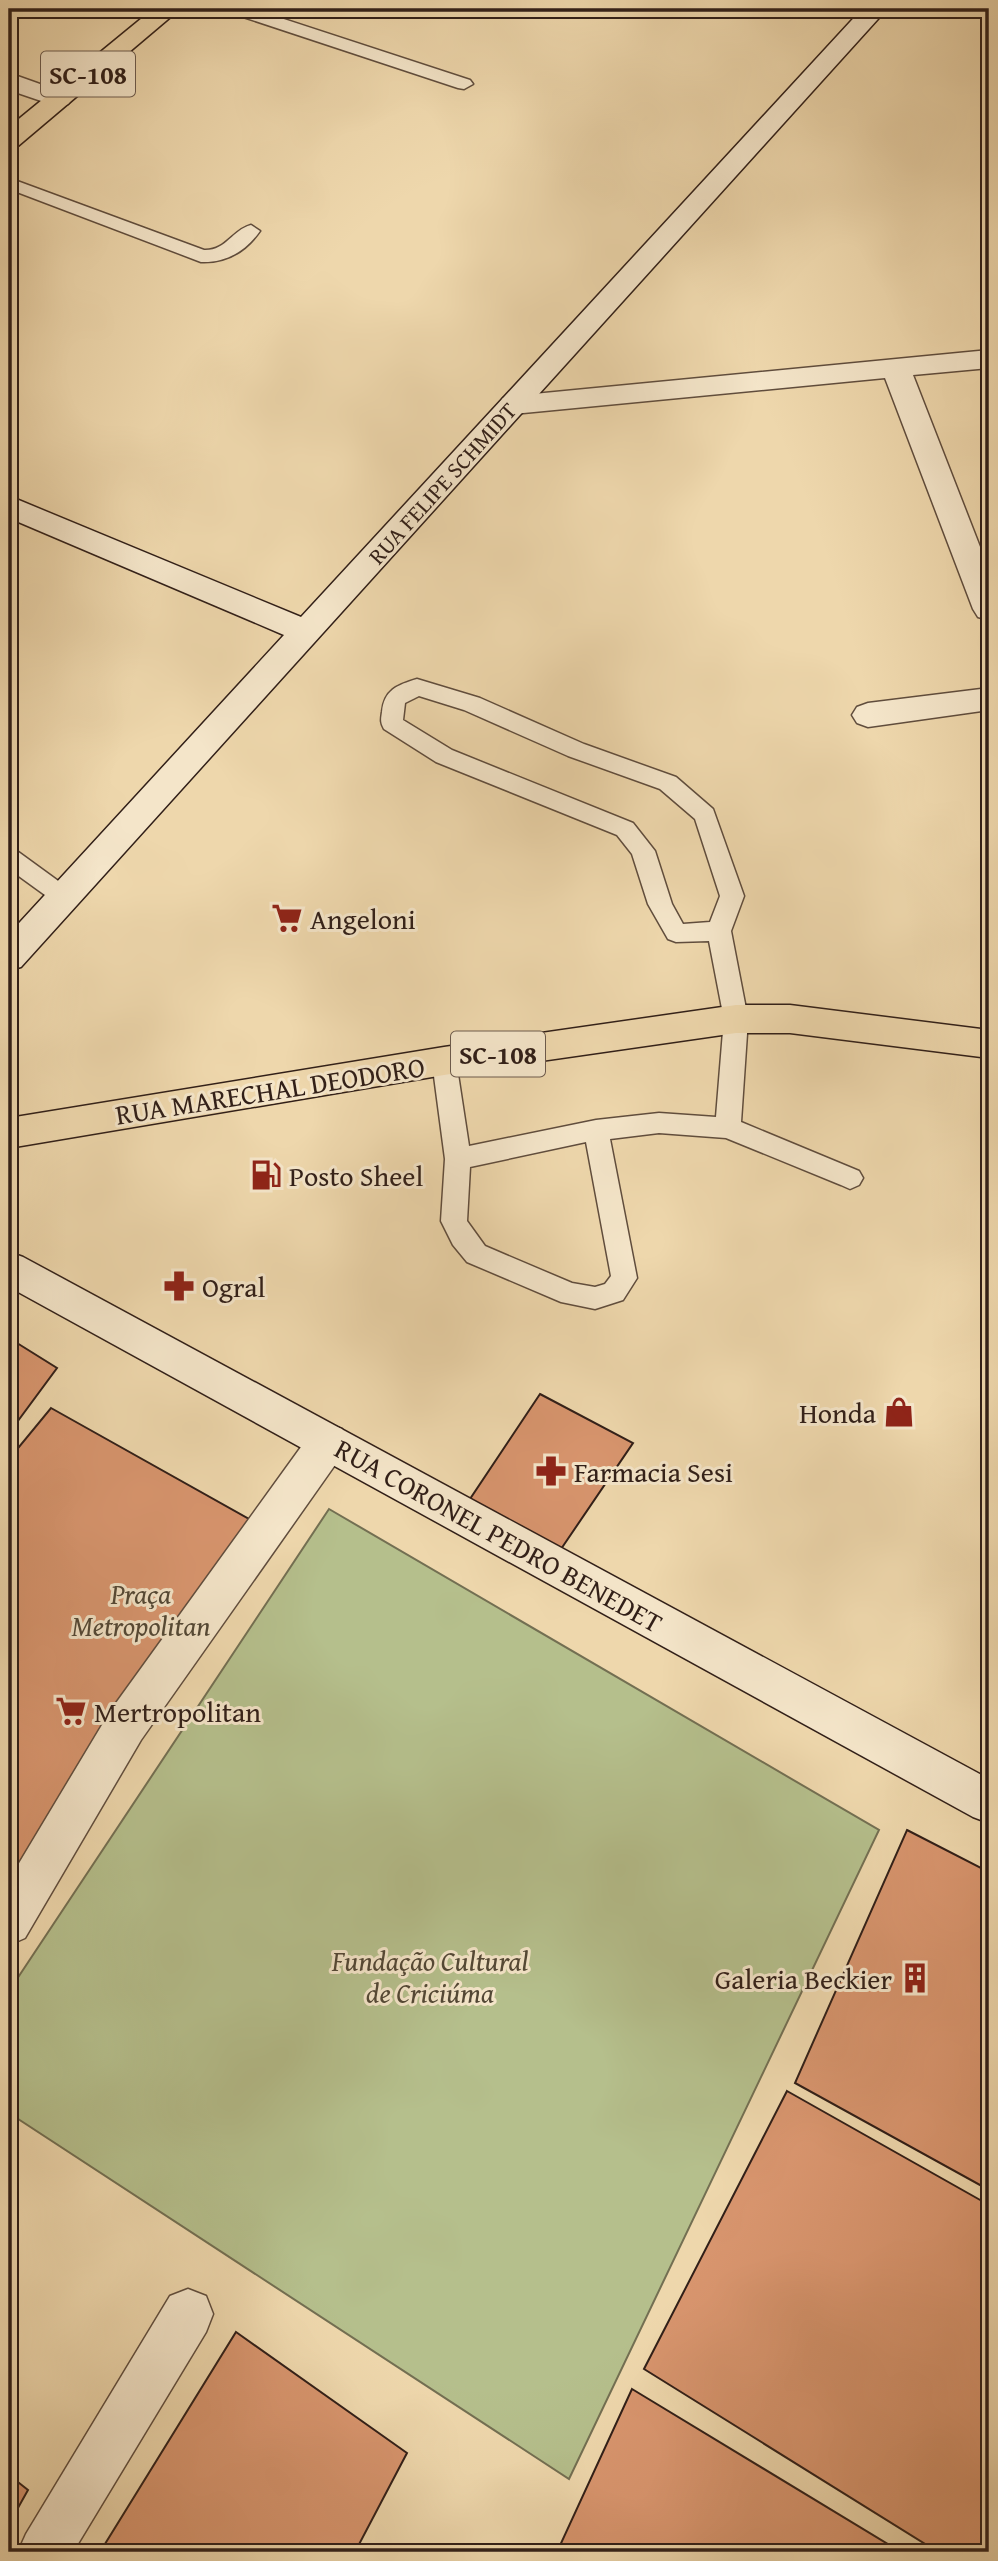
<svg xmlns="http://www.w3.org/2000/svg" width="998" height="2561" viewBox="0 0 998 2561" font-family="'Gentium Book Plus',serif">
	<rect width="100%" height="100%" fill="#eed7ac"/>
	<filter id="stains"><feTurbulence type="fractalNoise" baseFrequency=".00286" numOctaves="4"/><feColorMatrix values="0 0 0 0 .2 0 0 0 0 .09 0 0 0 0 .02 0 0 0 .5 -.17"/></filter>
	<radialGradient id="worn" r=".72"><stop offset=".6" stop-color="#630" stop-opacity="0"/><stop offset="1" stop-color="#630" stop-opacity=".3"/></radialGradient>
	<polygon fill="#b5bf8c" stroke="#736f52" stroke-width="2" points="329,1509 879,1830 569,2479 9,2113 9,1991"/>
	<g fill="#d8956e" stroke="#311f18" stroke-width="2">
		<polygon points="9,1338 57,1368 9,1433"/>
		<polygon points="540,1394 633,1443 559,1552 470,1499"/>
		<polygon points="51,1408 258,1524 9,1898 9,1459"/>
		<polygon points="907,1830 989,1872 989,2190 795,2083"/>
		<polygon points="787,2091 989,2205 989,2544 986,2552 938,2552 644,2369"/>
		<polygon points="236,2332 407,2453 355,2552 100,2552"/>
		<polygon points="632,2389 901,2552 557,2552"/>
		<polygon points="9,2475 28,2490 9,2524"/>
	</g>
	<g fill="none" stroke-linecap="round" stroke-linejoin="round">
		<g stroke="#604d3d" stroke-width="3">
			<g id="lane">
				<polygon points="229,9 253,9 470,80 473,84 464,89 458,88 231,13"/>
				<path d="M9 178 204 250C226 251 232 230 251 225L260 231C246 251 226 263 201 262L9 189Z"/>
				<path d="M417 679 480 698 584 744 676 777 713 809 744 896 731 931 748 1019 741 1122 859 1171 863 1178 859 1185 850 1189 841 1185 726 1138 659 1133 610 1139 637 1278 623 1300 595 1309 561 1302 467 1262 453 1245 441 1221 445 1159 432 1061 435 1054 444 1051 453 1054 456 1061 469 1146 596 1120 659 1113 716 1117 724 1019 709 941 676 942 668 939 648 904 632 854 617 835 436 762 384 729C380 722 381 719 382 712 384 690 397 685 417 679ZM419 696 464 710 568 756 660 789 695 819 720 896 710 922 683 924 672 904 655 851 633 823 452 750 403 720 405 703ZM586 1142 611 1276 605 1284 595 1287 572 1283 485 1246 467 1221 470 1167Z"/>
				<polygon points="9,848 17,851 72,891 76,897 72,903 64,906 56,903 9,869"/>
			</g>
		</g>
		<g stroke="#604d3d" stroke-width="3">
			<g id="street">
				<polygon points="9,73 68,94 72,99 68,104 59,107 50,104 9,90"/>
				<polygon points="989,350 989,368 913,375 989,570 989,620 978,617 973,609 885,378 513,414 503,412 498,405 503,398 513,396"/>
				<polygon points="989,688 989,710 868,727 857,723 852,715 857,707 868,703"/>
				<polygon points="328,1424 342,1429 348,1442 342,1455 141,1740 25,1938 9,1945 9,1880 111,1710 314,1429"/>
				<polygon points="188,2289 206,2296 213,2314 206,2332 73,2552 18,2552 26,2534 170,2296"/>
			</g>
		</g>
		<g stroke="#311f18" stroke-width="3">
			<g id="secondary">
				<polygon points="862,9 887,9 21,967 9,970 9,934 284,635 9,518 9,496 301,617"/>
				<polygon points="9,1252 23,1257 989,1779 989,1823 973,1817 9,1287"/>
			</g>
		</g>
		<g stroke="#311f18" stroke-width="3">
			<g id="primary">
				<polygon points="153,9 180,9 18,146 9,148 9,127"/>
				<polygon points="736,1005 790,1005 989,1030 989,1058 790,1033 736,1033 444,1075 9,1148 9,1118 444,1047"/>
			</g>
		</g>
		<use href="#lane" fill="#f4e5c9" fill-rule="evenodd"/>
		<use href="#street" fill="#f4e5c9" fill-rule="evenodd"/>
		<use href="#secondary" fill="#f4e5c9" fill-rule="evenodd"/>
		<use href="#primary" fill="#eed7ac" fill-rule="evenodd"/>
	</g>
	<defs>
		<g id="supermarket-bare" transform="scale(2.415)"><path d="M-6-5.5h2.5l.6 2H6L4.5 2H-2.5L-4.4-4H-6ZM-1.5 3.2a1.3 1.3 0 1 0 .1 0ZM3 3.2a1.3 1.3 0 1 0 .1 0Z" fill="#8f2418" stroke="#f4e5c9" stroke-width="2.5" paint-order="stroke"/></g>
		<g id="fuel-bare" transform="scale(2.415)"><path d="M-5.5-6h7V0h2V4h1.3V-2.5L3-4.5l.8-.8L6-3V5H2.5V1h-1V6h-7ZM-4.2-4.7v3.2H.2V-4.7Z" fill="#8f2418" stroke="#f4e5c9" stroke-width="2.5" paint-order="stroke"/></g>
		<g id="pharmacy-bare" transform="scale(2.415)"><path d="M-2-6h4v4h4v4h-4v4h-4v-4h-4v-4h4Z" fill="#8f2418" stroke="#f4e5c9" stroke-width="2.5" paint-order="stroke"/></g>
		<g id="shop-bare" transform="scale(2.415)"><path d="M-5-2.5h2.3a2.7 3.5 0 0 1 5.4 0H5L5.5 6h-11ZM-1.5-2.5h3a1.5 2.3 0 0 0-3 0Z" fill="#8f2418" stroke="#f4e5c9" stroke-width="2.5" paint-order="stroke"/></g>
		<g id="building-bare" transform="scale(2.415)"><path d="M-4-6H4V6H1V3H-1V6H-4ZM-2.5-4.3h1.7v1.8h-1.7ZM.8-4.3h1.7v1.8H.8ZM-2.5-1h1.7V.8h-1.7ZM.8-1h1.7V.8H.8Z" fill="#8f2418" stroke="#f4e5c9" stroke-width="2.5" paint-order="stroke"/></g>
	</defs>
	<g fill-rule="evenodd">
		<use href="#supermarket-bare" x="287" y="918"/>
		<use href="#fuel-bare" x="266" y="1175"/>
		<use href="#pharmacy-bare" x="179" y="1286"/>
		<use href="#shop-bare" x="899" y="1412"/>
		<use href="#pharmacy-bare" x="551" y="1471"/>
		<use href="#supermarket-bare" x="71" y="1711"/>
		<use href="#building-bare" x="915" y="1978"/>
	</g>
	<g text-anchor="middle" dominant-baseline="central" stroke-width="6" stroke-linejoin="round" paint-order="stroke">
		<g font-size="23" fill="#311f18" stroke="#f4e5c9">
			<text transform="translate(442 483) rotate(-48)">RUA FELIPE SCHMIDT</text>
		</g>
		<g fill="#f4e5c9" stroke="#6c5a4d" stroke-width="2">
			<rect x="41" y="51.5" width="94" height="45" rx="5"/>
			<rect x="451" y="1031.5" width="94" height="45" rx="5"/>
		</g>
		<g font-size="26" font-weight="bold" fill="#311f18">
			<text x="88" y="74">SC-108</text>
			<text x="498" y="1054">SC-108</text>
		</g>
		<g font-size="28" fill="#311f18" stroke="#f4e5c9" text-anchor="start">
			<text x="310" y="918">Angeloni</text>
			<text x="289" y="1175">Posto Sheel</text>
			<text x="202" y="1286">Ogral</text>
			<text x="876" y="1412" text-anchor="end">Honda</text>
			<text x="574" y="1471">Farmacia Sesi</text>
			<text x="94" y="1711">Mertropolitan</text>
			<text x="892" y="1978" text-anchor="end">Galeria Beckier</text>
		</g>
		<g font-size="28" fill="#311f18" stroke="#f4e5c9">
			<text transform="translate(270 1090) rotate(-9)">RUA MARECHAL DEODORO</text>
			<text transform="translate(499 1535) rotate(29)">RUA CORONEL PEDRO BENEDET</text>
		</g>
		<g font-size="28" font-style="italic" fill="#524735" stroke="#f4e5c9">
			<text x="141" y="1593">Praça<tspan x="141" dy="32">Metropolitan</tspan></text>
			<text x="430" y="1960">Fundação Cultural<tspan x="430" dy="32">de Criciúma</tspan></text>
		</g>
	</g>
	<rect width="998" height="2561" fill="none" stroke="#eed7ac" stroke-width="35"/>
	<rect x="10" y="10" width="977" height="2540" fill="none" stroke="#311f18" stroke-width="3.5"/>
	<rect x="18" y="18" width="963" height="2526" fill="none" stroke="#311f18" stroke-width="2"/>
	<rect width="100%" height="100%" filter="url(#stains)"/>
	<rect width="100%" height="100%" fill="url(#worn)"/>
</svg>
